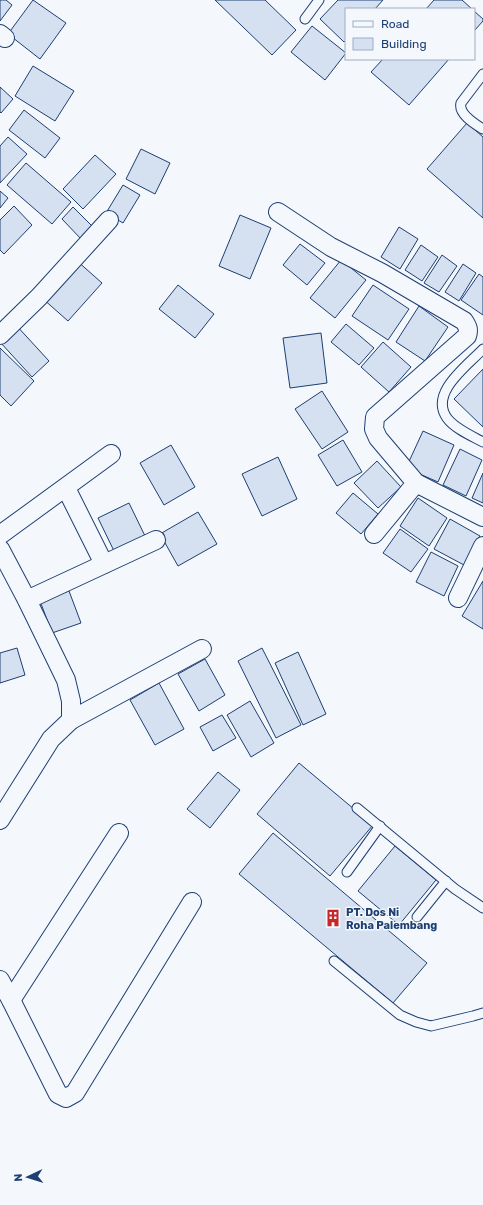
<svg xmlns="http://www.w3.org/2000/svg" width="483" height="1205" viewBox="0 0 483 1205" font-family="Rubik,sans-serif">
	<rect width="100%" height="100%" fill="#f4f7fb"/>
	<g fill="#d5e0f0" stroke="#1d3f73">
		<polygon points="0,0 6,0 12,5 0,21"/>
		<polygon points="33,0 66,23 40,59 8,34"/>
		<polygon points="215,0 265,0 296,30 272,55"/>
		<polygon points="338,0 383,0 375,9 346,9 346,40 344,42 320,19"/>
		<polygon points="434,0 462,0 472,9 426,9"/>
		<polygon points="474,11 483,19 483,21 474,31"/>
		<polygon points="312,26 346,53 325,80 291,52"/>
		<polygon points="383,59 449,59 409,105 371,72"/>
		<polygon points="33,66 74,91 55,121 15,96"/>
		<polygon points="0,87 13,99 1,113 0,112"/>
		<polygon points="24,110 60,138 45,158 9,130"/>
		<polygon points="467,123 483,137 483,218 427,169"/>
		<polygon points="8,137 27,154 0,183 0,146"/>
		<polygon points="141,149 170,163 155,194 126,179"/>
		<polygon points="95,155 116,174 83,209 63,189"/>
		<polygon points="26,163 71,202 52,224 7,185"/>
		<polygon points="123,185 140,195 123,223 106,213"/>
		<polygon points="0,191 8,198 0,208"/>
		<polygon points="14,206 32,225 4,254 0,250 0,220"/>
		<polygon points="73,207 94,228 82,240 62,219"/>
		<polygon points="240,215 271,228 250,279 219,266"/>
		<polygon points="399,227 418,239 400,269 381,257"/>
		<polygon points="300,244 325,263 307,285 283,265"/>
		<polygon points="421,245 438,257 422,281 405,270"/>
		<polygon points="442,255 457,266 439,292 424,283"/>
		<polygon points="76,260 102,283 68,321 42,298"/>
		<polygon points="341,260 366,280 335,318 310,298"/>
		<polygon points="463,264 476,273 459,301 445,292"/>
		<polygon points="479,274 483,277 483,315 461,300"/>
		<polygon points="178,285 214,314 195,338 159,309"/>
		<polygon points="373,285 409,309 388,340 352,316"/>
		<polygon points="419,306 448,327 425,361 396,342"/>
		<polygon points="15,324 49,361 32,377 0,342"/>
		<polygon points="346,324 374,348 359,365 331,342"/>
		<polygon points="321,333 327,383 290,388 283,338"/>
		<polygon points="383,342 411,367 389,392 361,367"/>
		<polygon points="0,348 34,381 11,406 0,395"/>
		<polygon points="483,369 483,427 454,399"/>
		<polygon points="322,391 348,432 322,449 295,409"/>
		<polygon points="423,431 454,445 438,482 406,468"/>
		<polygon points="343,440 362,472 337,486 318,455"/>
		<polygon points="171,445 195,487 164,505 140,463"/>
		<polygon points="460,449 482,460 466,496 443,485"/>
		<polygon points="278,457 297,499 262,516 242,474"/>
		<polygon points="377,461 401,487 378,508 354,483"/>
		<polygon points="483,473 483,503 472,498"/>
		<polygon points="353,493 378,514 361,534 336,513"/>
		<polygon points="418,498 447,518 429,546 400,526"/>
		<polygon points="129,503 146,538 115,553 98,518"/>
		<polygon points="198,512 217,544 178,566 160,534"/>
		<polygon points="450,519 480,536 464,565 434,549"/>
		<polygon points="400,529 428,549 411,572 383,553"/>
		<polygon points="431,552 458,566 444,596 416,582"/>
		<polygon points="483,581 483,629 462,616"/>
		<polygon points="69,591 81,623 52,633 40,601"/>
		<polygon points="17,648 25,675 0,683 0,653"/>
		<polygon points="262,648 301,725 276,738 238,661"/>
		<polygon points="298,652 326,714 303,725 275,663"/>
		<polygon points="205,659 225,695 199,711 178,674"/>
		<polygon points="159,683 184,729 155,745 130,700"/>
		<polygon points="250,701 274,743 251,757 227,715"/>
		<polygon points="222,715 236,738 213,751 200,727"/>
		<polygon points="299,763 373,825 330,876 257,814"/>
		<polygon points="218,772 240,790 210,828 187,809"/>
		<polygon points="273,833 427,963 393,1003 239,874"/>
		<polygon points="395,846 436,880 399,925 358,891"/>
	</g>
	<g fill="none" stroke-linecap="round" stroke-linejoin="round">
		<g stroke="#1d3f73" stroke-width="11">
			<g id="service">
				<polyline points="305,19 319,0"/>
				<path d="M483 74 461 103C458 114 475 124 483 129"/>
				<path d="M483 349C467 366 429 393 447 418 455 429 472 436 483 442"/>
				<polyline points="357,808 455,889 483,908"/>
				<polyline points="347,872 380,826"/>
				<polyline points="417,917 446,881"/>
				<polyline points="334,961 400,1015 416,1022 431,1026 473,1016 483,1013"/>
			</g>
		</g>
		<g stroke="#1d3f73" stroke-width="20">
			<g id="minor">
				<polyline points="0,34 5,38"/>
				<path d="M278 212 331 247 382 273 464 321C468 327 469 330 467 336L375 417 374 429 378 438 416 483 483 517"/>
				<polyline points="0,335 39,297 109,220"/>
				<polyline points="66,488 104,564"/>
				<polyline points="374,534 416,483"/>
				<polyline points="0,535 111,454"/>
				<polyline points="0,549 27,600 66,680 71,701 71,720 51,739 0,820"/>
				<polyline points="458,598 483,546"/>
				<polyline points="27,600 156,540"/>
				<polyline points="71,720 202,649"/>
				<polyline points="0,980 11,1000 58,1094 66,1098 75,1093 192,902"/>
				<polyline points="11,1000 119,833"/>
			</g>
		</g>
		<use href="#service" stroke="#f4f7fb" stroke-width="9"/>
		<use href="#minor" stroke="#f4f7fb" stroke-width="18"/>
	</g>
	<defs>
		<g id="building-bare" transform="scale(1.38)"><path d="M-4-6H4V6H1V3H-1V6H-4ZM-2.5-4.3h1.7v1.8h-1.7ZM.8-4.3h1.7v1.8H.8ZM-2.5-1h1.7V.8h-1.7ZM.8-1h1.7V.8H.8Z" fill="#c62828" stroke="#f4f7fb" stroke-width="2.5" paint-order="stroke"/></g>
	</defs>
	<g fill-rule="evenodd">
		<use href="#building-bare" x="333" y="918"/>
	</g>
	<g text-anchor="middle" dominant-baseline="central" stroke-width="3" stroke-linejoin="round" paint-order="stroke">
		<g font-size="11" font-weight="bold" fill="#1d3f73" stroke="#f4f7fb" text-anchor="start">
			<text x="346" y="912">PT. Dos Ni<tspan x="346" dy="13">Roha Palembang</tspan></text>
		</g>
	</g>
	<rect x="345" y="8" width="130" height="52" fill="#f4f7fb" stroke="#9eadc5"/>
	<rect x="353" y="21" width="20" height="6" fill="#f4f7fb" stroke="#9eadc5"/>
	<text x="381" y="28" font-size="12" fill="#1d3f73">Road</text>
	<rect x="353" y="38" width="20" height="12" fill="#d5e0f0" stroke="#9eadc5"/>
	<text x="381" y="48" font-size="12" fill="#1d3f73">Building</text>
	<g transform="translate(28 1177) rotate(266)" stroke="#f4f7fb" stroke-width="3" paint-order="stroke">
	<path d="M0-3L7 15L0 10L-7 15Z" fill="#1d3f73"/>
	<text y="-6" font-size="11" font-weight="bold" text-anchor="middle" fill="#1d3f73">N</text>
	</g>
</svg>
